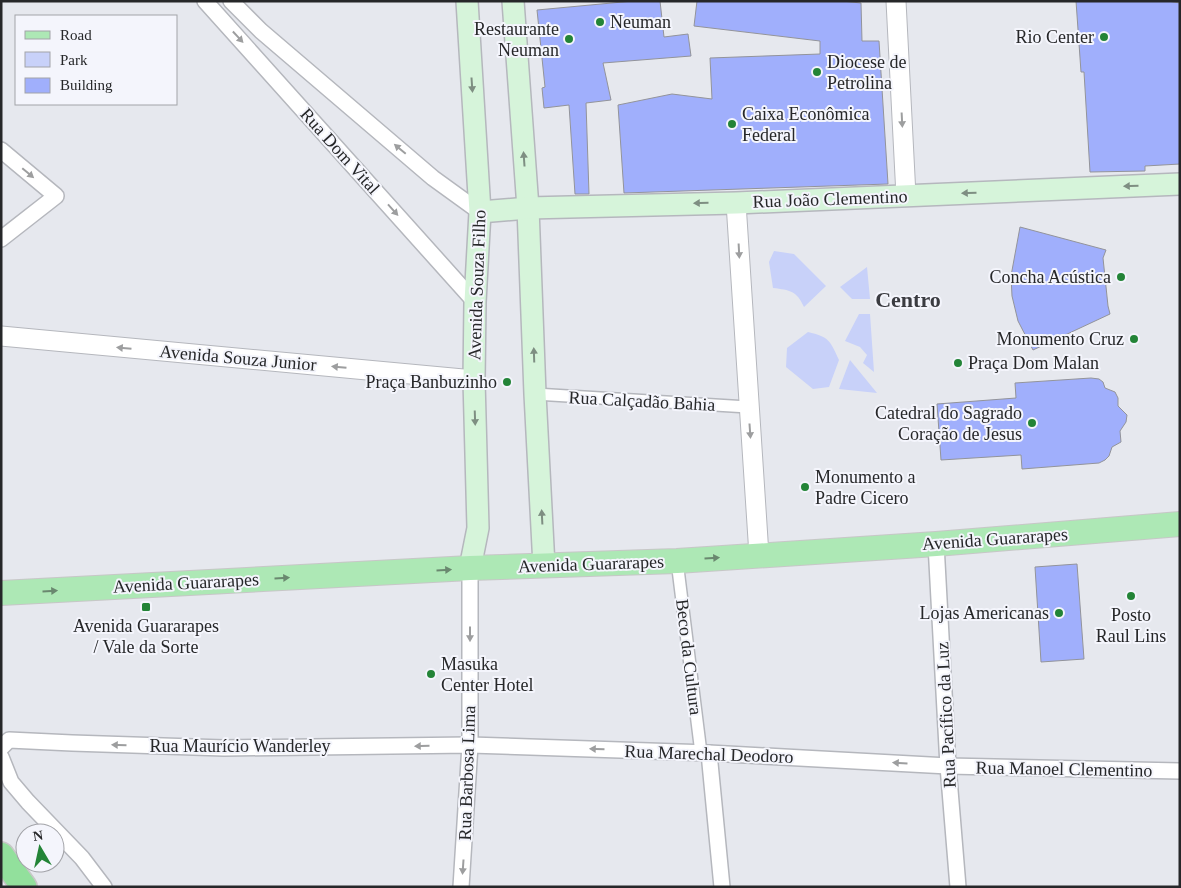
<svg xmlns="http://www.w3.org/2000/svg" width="1181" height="888" viewBox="0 0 1181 888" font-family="Georgia,serif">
	<rect width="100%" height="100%" fill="#e6e8ee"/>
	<g fill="#c8d1f9">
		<path d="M774 251 794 254 826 286 804 307C797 291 790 290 773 288L769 262Z"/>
		<polygon points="867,267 870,299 852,299 840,287"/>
		<polygon points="859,314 870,314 874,372 863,363 867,355 860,347 845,341"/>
		<path d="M808 332C829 337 830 340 839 360L829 387 813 389 786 367 787 348Z"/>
		<polygon points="850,360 877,393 839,389"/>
	</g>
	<g fill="#a0affc" stroke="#93949a">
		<polygon points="633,1 660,1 664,37 688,34 691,56 603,63 611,100 586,103 589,194 575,194 569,105 544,108 542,88 545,87 537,10"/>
		<polygon points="697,1 842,1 861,3 862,41 879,41 888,184 624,193 618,105 672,94 712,99 710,58 820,54 820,41 694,26"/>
		<polygon points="1076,1 1168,1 1180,3 1180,164 1145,166 1145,171 1090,172 1084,72 1081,72"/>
		<polygon points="1020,227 1106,250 1103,258 1108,306 1110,314 1033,350 1018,321 1012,296 1011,276"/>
		<polygon points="1091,378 1099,379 1103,382 1105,388 1115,392 1118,398 1118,406 1127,415 1126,422 1120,431 1121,442 1112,447 1109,456 1105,460 1099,463 1022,469 1021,455 941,460 937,404 1016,398 1015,383"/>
		<polygon points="1077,564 1084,659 1041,662 1035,567"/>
	</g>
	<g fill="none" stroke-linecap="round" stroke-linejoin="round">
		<g stroke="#b5b7bd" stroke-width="14">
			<g id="pedestrian">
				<polyline points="535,394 748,407"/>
				<polyline points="677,561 701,753"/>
			</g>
		</g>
		<g stroke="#b5b7bd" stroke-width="18">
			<g id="minor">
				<polyline points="205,1 475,302"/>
				<polyline points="231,1 261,31 433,178 480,212"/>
				<polyline points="1,150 56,196 1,239"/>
				<polyline points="936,544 948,766 958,887"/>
				<polyline points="1,748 9,740 72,743 224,748 470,745 709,753 948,766 1180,771"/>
				<polyline points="709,753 722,887"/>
				<polyline points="1,757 11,782 28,802 82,858 104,887"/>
				<polyline points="461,887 470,745 470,568"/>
			</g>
		</g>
		<g stroke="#b5b7bd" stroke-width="21">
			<g id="tertiary">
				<polyline points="896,1 906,196"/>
				<polyline points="736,203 759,555"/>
				<polyline points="1,336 474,380"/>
			</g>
		</g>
		<g stroke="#b5b7bd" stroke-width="24">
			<g id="secondary">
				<polyline points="467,1 480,212 475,302 474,380 478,528 470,568"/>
				<polyline points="513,1 528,208 535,394 544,566"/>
				<polyline points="480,212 528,208 736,203 1180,184"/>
			</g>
		</g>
		<g stroke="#c7c7c7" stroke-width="26">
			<polyline id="primary" points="1,593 470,568 677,561 936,544 1180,524"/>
		</g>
		<g stroke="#c7c7c7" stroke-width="28">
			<polyline id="trunk" points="1,855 24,887"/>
		</g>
		<use href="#pedestrian" stroke="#fff" stroke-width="11"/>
		<use href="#minor" stroke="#fff" stroke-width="15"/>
		<use href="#tertiary" stroke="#fff" stroke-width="19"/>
		<use href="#secondary" stroke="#d6f4da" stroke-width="21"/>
		<use href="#primary" stroke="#ade8b5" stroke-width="24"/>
		<use href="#trunk" stroke="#92e09c" stroke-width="25"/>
	</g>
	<defs><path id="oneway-solid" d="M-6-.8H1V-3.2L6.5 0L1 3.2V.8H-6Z" transform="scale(1.25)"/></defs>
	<g fill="#9d9e9f">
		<use href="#oneway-solid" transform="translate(238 37) rotate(47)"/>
		<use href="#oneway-solid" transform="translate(902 120) rotate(87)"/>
		<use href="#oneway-solid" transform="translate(400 149) rotate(-140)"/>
		<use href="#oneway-solid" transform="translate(28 173) rotate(40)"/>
		<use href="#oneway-solid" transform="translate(393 210) rotate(48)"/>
		<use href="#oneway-solid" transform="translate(739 251) rotate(87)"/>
		<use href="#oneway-solid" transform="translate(124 348) rotate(-175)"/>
		<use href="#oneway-solid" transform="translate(339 367) rotate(-175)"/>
		<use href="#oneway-solid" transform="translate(750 431) rotate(86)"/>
		<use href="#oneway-solid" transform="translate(470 634) rotate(90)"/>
		<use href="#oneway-solid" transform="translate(119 745) rotate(-178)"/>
		<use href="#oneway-solid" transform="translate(422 746) rotate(179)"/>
		<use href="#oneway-solid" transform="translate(597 749) rotate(-178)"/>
		<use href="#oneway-solid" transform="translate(900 763) rotate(-177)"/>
		<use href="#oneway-solid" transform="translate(463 867) rotate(94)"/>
	</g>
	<g fill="#7e8e82">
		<use href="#oneway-solid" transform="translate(472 85) rotate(86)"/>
		<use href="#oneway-solid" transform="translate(524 159) rotate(-94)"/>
		<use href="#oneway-solid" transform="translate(1131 186) rotate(178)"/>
		<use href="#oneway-solid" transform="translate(969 193) rotate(178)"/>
		<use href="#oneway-solid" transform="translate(701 203) rotate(179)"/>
		<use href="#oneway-solid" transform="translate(534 355) rotate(-92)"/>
		<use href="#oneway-solid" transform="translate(475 418) rotate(88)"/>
		<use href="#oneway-solid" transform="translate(542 517) rotate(-93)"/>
	</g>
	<g fill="#6a886f">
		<use href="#oneway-solid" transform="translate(712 558) rotate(-4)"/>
		<use href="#oneway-solid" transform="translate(444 570) rotate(-3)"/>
		<use href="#oneway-solid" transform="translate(282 578) rotate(-3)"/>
		<use href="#oneway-solid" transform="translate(50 591) rotate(-3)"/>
	</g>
	<g fill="#238437" stroke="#f4f5fc" stroke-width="2">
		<circle cx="600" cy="22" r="5"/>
		<circle cx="1104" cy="37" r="5"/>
		<circle cx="569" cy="39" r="5"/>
		<circle cx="817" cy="72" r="5"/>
		<circle cx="732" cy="124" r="5"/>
		<circle cx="1121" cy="277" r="5"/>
		<circle cx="1134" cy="339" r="5"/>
		<circle cx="958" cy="363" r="5"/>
		<circle cx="507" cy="382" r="5"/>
		<circle cx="1032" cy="423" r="5"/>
		<circle cx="805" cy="487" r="5"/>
		<circle cx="1131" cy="596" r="5"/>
		<rect x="141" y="602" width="10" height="10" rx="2.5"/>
		<circle cx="1059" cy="613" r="5"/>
		<circle cx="431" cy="674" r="5"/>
	</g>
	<g text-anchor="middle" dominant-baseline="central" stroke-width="4" stroke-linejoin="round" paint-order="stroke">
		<g font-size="18" fill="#262729" stroke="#f4f5fc" text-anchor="end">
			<text x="610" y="22" text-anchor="start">Neuman</text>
			<text x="559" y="29">Restaurante<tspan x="559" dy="21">Neuman</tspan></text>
			<text x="1094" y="37">Rio Center</text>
			<text x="827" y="62" text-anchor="start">Diocese de<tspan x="827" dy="21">Petrolina</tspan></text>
			<text x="742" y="114" text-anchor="start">Caixa Econômica<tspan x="742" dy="21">Federal</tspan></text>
			<text x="1111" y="277">Concha Acústica</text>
			<text x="1124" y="339">Monumento Cruz</text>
			<text x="968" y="363" text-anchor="start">Praça Dom Malan</text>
			<text x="497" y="382">Praça Banbuzinho</text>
			<text x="1022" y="413">Catedral do Sagrado<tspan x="1022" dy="21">Coração de Jesus</tspan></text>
			<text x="815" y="477" text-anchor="start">Monumento a<tspan x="815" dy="21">Padre Cicero</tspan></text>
			<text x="1049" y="613">Lojas Americanas</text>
			<text x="1131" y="615" text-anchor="middle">Posto<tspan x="1131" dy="21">Raul Lins</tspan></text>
			<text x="146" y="626" text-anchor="middle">Avenida Guararapes<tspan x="146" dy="21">/ Vale da Sorte</tspan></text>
			<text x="441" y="664" text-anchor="start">Masuka<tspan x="441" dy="21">Center Hotel</tspan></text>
		</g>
		<g font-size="18" fill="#262729" stroke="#f4f5fc">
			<text transform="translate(340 151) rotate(48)">Rua Dom Vital</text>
			<text transform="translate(830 199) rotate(-2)">Rua João Clementino</text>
			<text transform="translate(477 285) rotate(-88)">Avenida Souza Filho</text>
			<text transform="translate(238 358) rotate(5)">Avenida Souza Junior</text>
			<text transform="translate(642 401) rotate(3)">Rua Calçadão Bahia</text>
			<text transform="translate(995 539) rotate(-4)">Avenida Guararapes</text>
			<text transform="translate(591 564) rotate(-2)">Avenida Guararapes</text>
			<text transform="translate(186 583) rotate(-3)">Avenida Guararapes</text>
			<text transform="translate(689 657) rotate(83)">Beco da Cultura</text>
			<text transform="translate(946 715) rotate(-93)">Rua Pacífico da Luz</text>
			<text x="240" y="746">Rua Maurício Wanderley</text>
			<text transform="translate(709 754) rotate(2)">Rua Marechal Deodoro</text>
			<text transform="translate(1064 769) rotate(1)">Rua Manoel Clementino</text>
			<text transform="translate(467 773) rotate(-88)">Rua Barbosa Lima</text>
		</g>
		<g font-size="22" font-weight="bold" fill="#3b3c41" stroke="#f4f5fc">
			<text x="908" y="299">Centro</text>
		</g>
	</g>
	<rect width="1181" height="888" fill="none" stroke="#262729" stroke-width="5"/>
	<rect x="15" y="15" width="162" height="90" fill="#f4f5fc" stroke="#a2a3a8"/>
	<rect x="25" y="31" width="25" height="8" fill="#ade8b5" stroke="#a2a3a8"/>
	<text x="60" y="40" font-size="15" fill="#262729">Road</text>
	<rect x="25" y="52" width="25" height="15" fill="#c8d1f9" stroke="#a2a3a8"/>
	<text x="60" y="65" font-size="15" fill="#262729">Park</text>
	<rect x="25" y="78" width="25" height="15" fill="#a0affc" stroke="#a2a3a8"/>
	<text x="60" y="90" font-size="15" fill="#262729">Building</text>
	<g transform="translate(40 848) rotate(351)"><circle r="24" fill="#f4f5fc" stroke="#a2a3a8"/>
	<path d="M0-4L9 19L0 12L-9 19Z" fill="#238437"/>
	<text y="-8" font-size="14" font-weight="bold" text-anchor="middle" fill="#262729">N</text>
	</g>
</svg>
